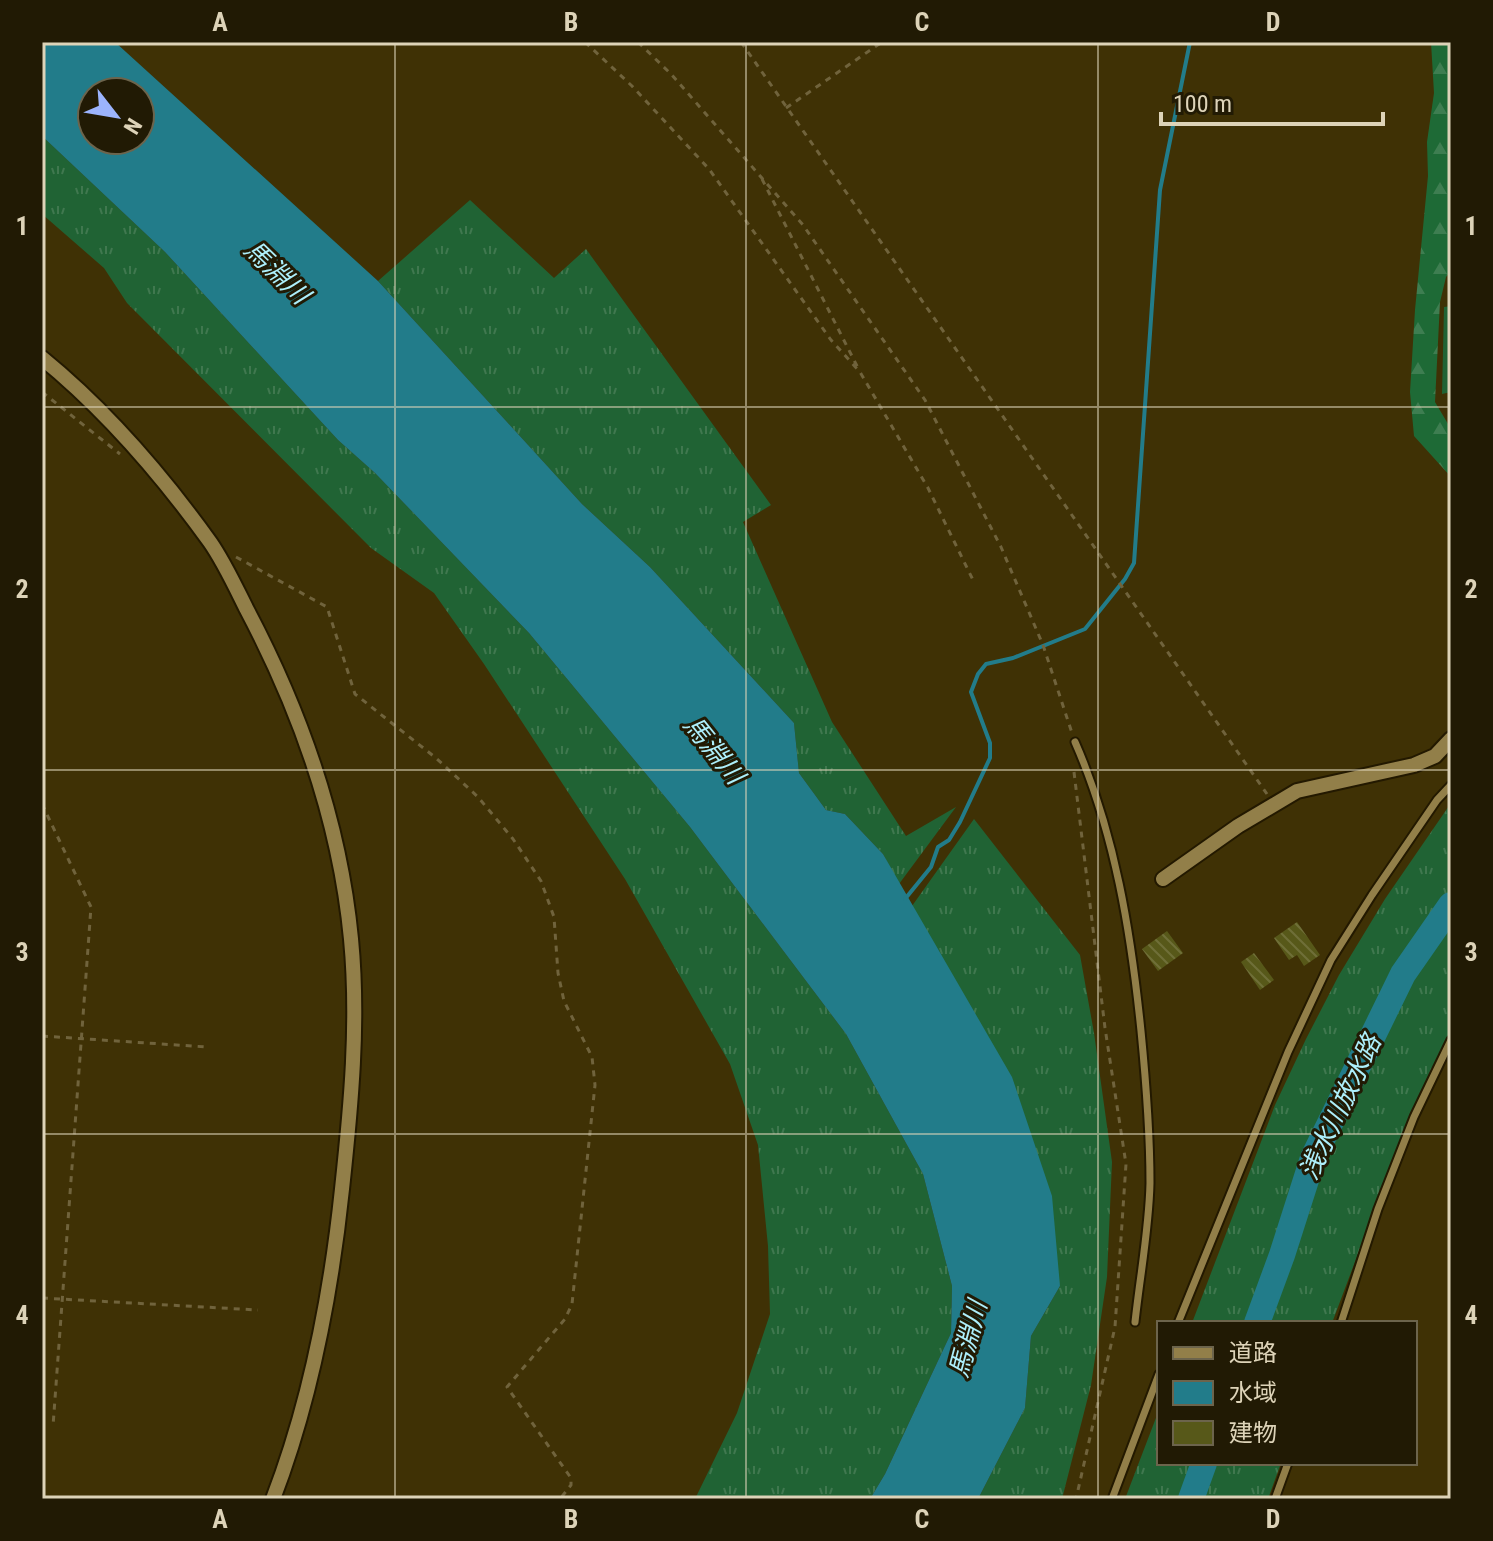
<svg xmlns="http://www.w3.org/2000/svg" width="1493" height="1541" viewBox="0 0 1493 1541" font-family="'Roboto Condensed','Noto Sans JP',sans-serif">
	<defs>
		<pattern id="grass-tufts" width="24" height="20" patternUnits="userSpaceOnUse" patternTransform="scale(2)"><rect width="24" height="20" fill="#206334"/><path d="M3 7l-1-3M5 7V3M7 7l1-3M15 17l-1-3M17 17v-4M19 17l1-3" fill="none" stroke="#40784f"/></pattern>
		<pattern id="forest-firs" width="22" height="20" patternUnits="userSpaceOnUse" patternTransform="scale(2)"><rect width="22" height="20" fill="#1e6a36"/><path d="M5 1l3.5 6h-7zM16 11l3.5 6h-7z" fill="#3e7e51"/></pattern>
		<pattern id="building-back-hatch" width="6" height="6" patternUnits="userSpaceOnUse" patternTransform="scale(2)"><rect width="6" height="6" fill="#575819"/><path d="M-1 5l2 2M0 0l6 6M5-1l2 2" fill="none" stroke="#6f6f38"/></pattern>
	</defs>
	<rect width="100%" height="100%" fill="#3f3105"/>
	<g fill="url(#grass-tufts)">
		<polygon points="42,136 165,252 338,440 375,473 529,633 690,827 846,1034 923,1174 952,1286 951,1333 885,1474 870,1499 695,1499 737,1413 770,1314 768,1246 758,1145 730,1064 625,879 484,664 434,593 371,548 127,303 104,268 42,214"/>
		<polygon points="470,200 554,278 586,249 771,505 743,522 832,722 906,836 956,807 899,884 883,854 845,814 826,810 799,773 794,723 650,567 582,504 378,281"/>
		<polygon points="1451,803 1451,1030 1412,1110 1332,1323 1192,1323 1275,1105 1306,1039 1339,975 1385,899"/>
		<polygon points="974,819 1080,955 1094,1033 1112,1162 1107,1277 1091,1385 1062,1499 978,1499 1025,1408 1031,1336 1060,1286 930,937 912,906"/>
		<polygon points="1159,1410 1159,1463 1281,1463 1268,1499 1125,1499"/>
	</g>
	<polygon fill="url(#forest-firs)" points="1431,42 1451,42 1451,271 1446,277 1440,302 1435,402 1451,429 1451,477 1414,436 1410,392 1415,310 1428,176 1427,142 1434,93"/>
	<polygon fill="#206334" points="1451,306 1451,392 1442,394 1444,307"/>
	<path fill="#227c8a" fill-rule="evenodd" d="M42 42H115L378 281 582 504 650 567 794 723 799 773 826 810 845 814 883 854 1012 1077 1052 1196 1060 1286 1031 1336 1025 1408 978 1499H870L885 1474 951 1333 952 1286 923 1174 846 1034 690 827 529 633 375 473 338 440 165 252 42 136ZM92 92H140V140H92Z"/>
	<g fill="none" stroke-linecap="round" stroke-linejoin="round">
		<polyline stroke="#227c8a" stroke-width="4" points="905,899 931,867 938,847 949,840 960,822 990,758 990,743 971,692 978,674 986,664 1013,658 1085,629 1125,579 1134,563 1160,190 1190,42"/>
		<g stroke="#227c8a" stroke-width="26">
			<polyline points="1257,1323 1282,1255 1313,1158 1403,974 1451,905"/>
			<polyline points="1191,1499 1204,1463"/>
		</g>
	</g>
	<g fill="url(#building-back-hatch)">
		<polygon points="1297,922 1320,955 1304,966 1297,955 1289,960 1274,938"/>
		<polygon points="1167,931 1183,953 1158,971 1142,949"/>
		<polygon points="1254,953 1274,980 1260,990 1241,962"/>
	</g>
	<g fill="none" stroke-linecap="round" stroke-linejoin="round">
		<g stroke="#231900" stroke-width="11">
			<g id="service">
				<path d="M1075 742C1115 833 1131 933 1141 1031 1146 1082 1150 1132 1150 1183 1149 1229 1140 1276 1135 1322"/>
				<polyline points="1178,1323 1288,1052 1331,960 1372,895 1437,800 1451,785"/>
				<polyline points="1341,1323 1378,1209 1414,1117 1451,1040"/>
				<polyline points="1112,1499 1159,1374"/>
				<polyline points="1275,1499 1288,1463"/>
			</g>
		</g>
		<g stroke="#231900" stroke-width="18">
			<g id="minor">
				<path d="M42 358C107 411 161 474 210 542 224 562 235 586 246 608 300 710 340 824 351 939 359 1022 351 1106 342 1189 331 1294 311 1400 273 1499"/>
				<polyline points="1163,879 1238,826 1297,791 1414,765 1435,756 1451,739"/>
			</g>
		</g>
		<g stroke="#70633c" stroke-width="3" stroke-dasharray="6 6" stroke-linecap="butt">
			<polyline points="585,42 632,86 709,169 831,340 860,372 928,488 973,580"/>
			<polyline points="638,42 671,74 803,225 925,400 1001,547 1043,645 1072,733"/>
			<polyline points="741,42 1267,794"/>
			<polyline points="786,108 882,42"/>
			<polyline points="762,179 858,368"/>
			<polyline points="42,392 120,454"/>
			<polyline points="236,557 327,607 355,694 436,758 478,797 513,839 541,881 554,917 558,973 564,1001 592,1057 595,1085 572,1304 565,1319 507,1387 571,1478 571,1485 560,1499"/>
			<polyline points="1074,772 1105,1028 1126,1164 1115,1327 1076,1499"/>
			<polyline points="42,804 91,907 53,1426"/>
			<polyline points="42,1036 207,1047"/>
			<polyline points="42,1298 258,1310"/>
		</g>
		<use href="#service" stroke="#927f49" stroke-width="7"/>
		<use href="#minor" stroke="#927f49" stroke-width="14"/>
	</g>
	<path fill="none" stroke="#ddd3b8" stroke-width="2" stroke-opacity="0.55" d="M395 42V1499M746 42V1499M1098 42V1499M42 407H1451M42 770H1451M42 1134H1451"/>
	<g text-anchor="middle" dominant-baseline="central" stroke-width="6" stroke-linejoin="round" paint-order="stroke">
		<g font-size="26" font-style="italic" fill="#adeffb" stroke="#211a04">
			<text transform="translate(277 272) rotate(44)">馬淵川</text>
			<text transform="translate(714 750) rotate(51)">馬淵川</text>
			<text transform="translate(1340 1107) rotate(-65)">浅水川放水路</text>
			<text transform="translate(968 1339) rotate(-75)">馬淵川</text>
		</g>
	</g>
	<rect width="1493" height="1541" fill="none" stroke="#211a04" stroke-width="88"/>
	<rect x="1157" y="1321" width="260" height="144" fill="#211a04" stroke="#6c644c" stroke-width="2"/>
	<rect x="1173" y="1347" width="40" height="12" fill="#927f49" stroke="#6c644c" stroke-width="2"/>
	<text x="1229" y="1361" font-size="24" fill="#ddd3b8">道路</text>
	<rect x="1173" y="1381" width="40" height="24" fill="#227c8a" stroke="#6c644c" stroke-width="2"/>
	<text x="1229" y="1401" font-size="24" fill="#ddd3b8">水域</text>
	<rect x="1173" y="1421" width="40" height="24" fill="#575819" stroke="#6c644c" stroke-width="2"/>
	<text x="1229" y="1441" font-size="24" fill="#ddd3b8">建物</text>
	<g transform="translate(116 116) rotate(121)"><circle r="38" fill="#211a04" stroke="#6c644c" stroke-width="2"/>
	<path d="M0-6L14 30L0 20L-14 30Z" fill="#9cb4fd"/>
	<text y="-12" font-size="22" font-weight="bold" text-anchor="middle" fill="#ddd3b8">N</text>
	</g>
	<path d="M1161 112v12h222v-12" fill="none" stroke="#ddd3b8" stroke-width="4"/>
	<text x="1173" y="112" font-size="24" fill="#ddd3b8" stroke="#211a04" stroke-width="6" paint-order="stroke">100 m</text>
	<rect x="44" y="44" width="1405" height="1453" fill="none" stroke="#ddd3b8" stroke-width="3"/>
	<g font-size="26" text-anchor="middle" font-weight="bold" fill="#ddd3b8">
		<text x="220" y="31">A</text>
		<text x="571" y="31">B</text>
		<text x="922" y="31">C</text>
		<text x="1273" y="31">D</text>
		<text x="22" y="235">1</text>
		<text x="1471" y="235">1</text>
		<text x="22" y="598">2</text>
		<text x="1471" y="598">2</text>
		<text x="22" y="961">3</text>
		<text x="1471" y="961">3</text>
		<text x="22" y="1324">4</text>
		<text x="1471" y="1324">4</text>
		<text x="220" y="1528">A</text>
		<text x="571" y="1528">B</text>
		<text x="922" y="1528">C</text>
		<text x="1273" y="1528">D</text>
	</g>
</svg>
